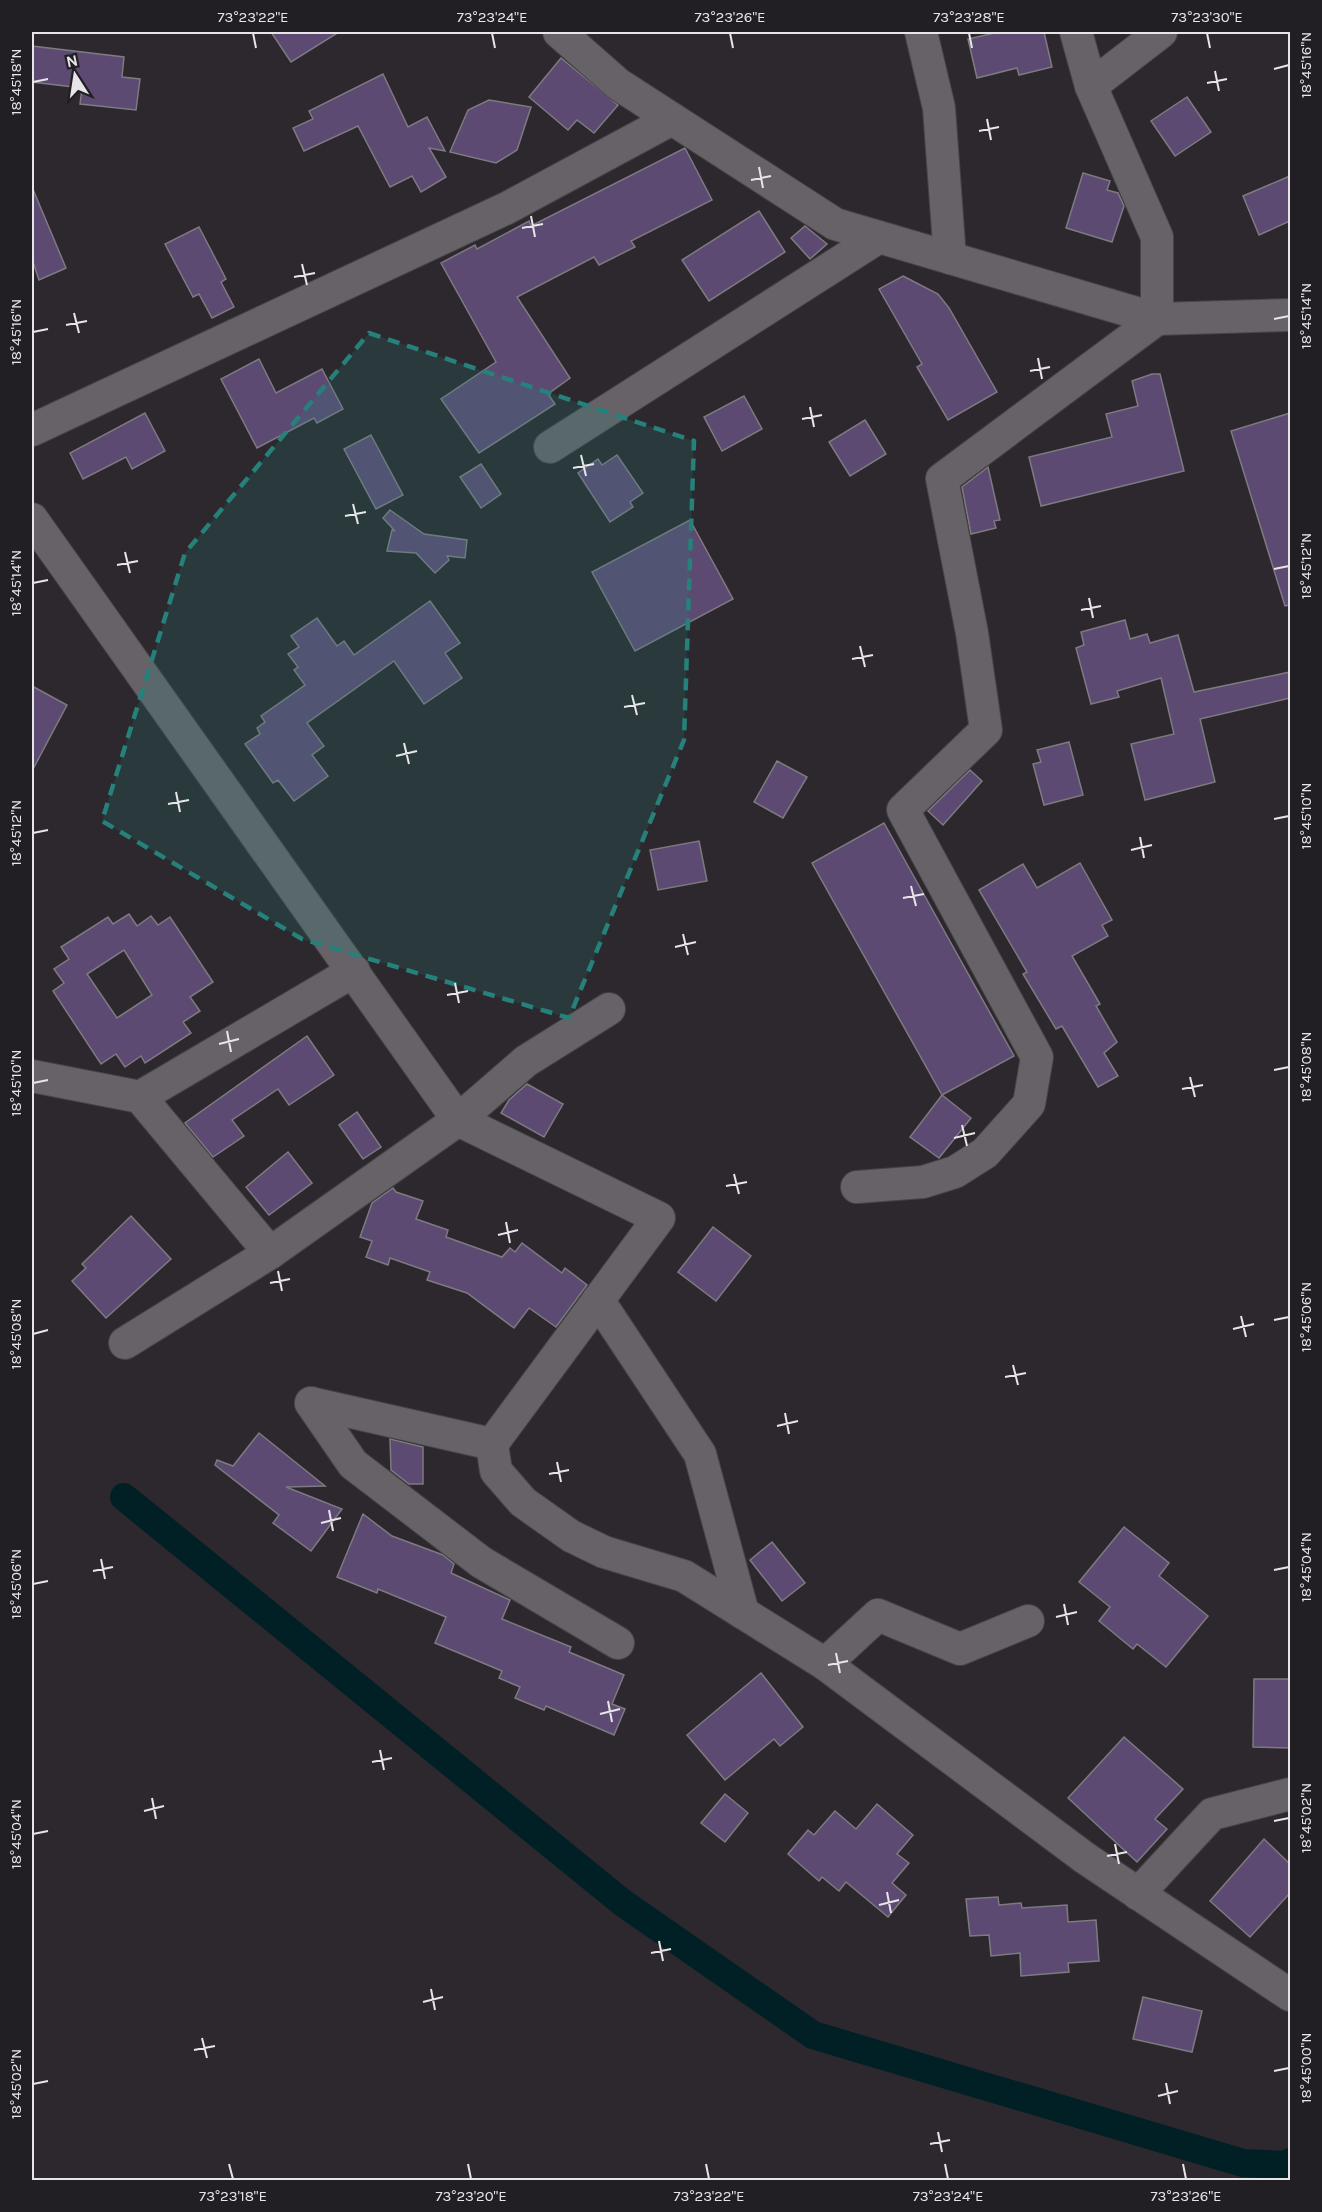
<svg xmlns="http://www.w3.org/2000/svg" width="1322" height="2212" viewBox="0 0 1322 2212" font-family="Karla,sans-serif">
	<rect width="100%" height="100%" fill="#2c282e"/>
	<g fill="none" stroke-linecap="round" stroke-linejoin="round">
		<polyline stroke="#002026" stroke-width="28" points="124,1497 623,1903 813,2035 1243,2163 1285,2165 1290,2162"/>
	</g>
	<g fill="#5d4a72" stroke="#7d7a81" stroke-width="1.5" fill-rule="evenodd">
		<polygon points="271,32 339,32 291,62"/>
		<polygon points="999,32 1044,32 1052,67 1019,75 1017,68 977,78 968,39"/>
		<polygon points="32,46 124,57 122,77 140,79 136,110 80,104 82,88 32,82"/>
		<polygon points="561,58 618,105 594,133 577,120 568,130 529,97"/>
		<polygon points="383,74 408,127 427,117 445,151 429,148 446,177 421,192 412,176 390,187 358,126 304,151 293,128 313,119 309,111"/>
		<polygon points="1187,97 1211,132 1175,156 1151,121"/>
		<polygon points="489,100 531,107 517,150 496,163 450,152 468,110"/>
		<polygon points="685,148 712,200 631,241 635,247 599,265 594,257 517,297 570,378 548,394 555,404 479,453 441,399 496,362 441,263 475,245 477,249 529,221 531,226"/>
		<polygon points="1083,173 1110,181 1107,190 1118,193 1124,206 1112,242 1066,228"/>
		<polygon points="1290,176 1290,221 1259,235 1243,196"/>
		<polygon points="32,187 66,268 39,280 32,259"/>
		<polygon points="759,211 785,252 709,301 682,260"/>
		<polygon points="805,226 827,244 810,259 791,238"/>
		<polygon points="199,227 226,279 221,282 234,307 212,318 199,294 193,297 165,244"/>
		<polygon points="903,276 938,294 949,308 997,392 948,420 917,367 922,364 879,289"/>
		<polygon points="259,359 276,393 322,369 343,409 317,423 314,418 257,448 221,379"/>
		<polygon points="1152,374 1160,374 1184,471 1041,506 1029,457 1112,437 1106,414 1138,406 1132,381"/>
		<polygon points="744,396 762,429 722,451 704,417"/>
		<polygon points="145,413 165,451 132,469 126,457 83,479 70,453"/>
		<polygon points="1290,413 1290,605 1285,606 1231,431"/>
		<polygon points="865,420 886,454 850,476 829,442"/>
		<polygon points="371,435 403,495 376,509 344,449"/>
		<polygon points="617,455 643,493 630,502 633,507 610,522 578,473 598,459 602,465"/>
		<polygon points="481,464 501,494 481,508 460,477"/>
		<polygon points="988,467 1000,520 994,521 996,528 971,534 962,487"/>
		<polygon points="390,510 424,534 467,540 465,558 447,556 449,560 435,573 416,553 387,551 392,530 395,531 383,518"/>
		<polygon points="690,520 733,599 635,651 592,572"/>
		<polygon points="430,601 460,643 445,653 462,678 424,704 394,661 307,723 324,746 312,755 328,776 294,801 278,780 273,783 245,744 260,734 257,728 265,722 261,716 305,685 294,670 298,667 288,654 299,647 291,636 317,618 337,646 344,641 354,655"/>
		<polygon points="1125,620 1130,639 1147,634 1150,643 1178,635 1194,692 1290,672 1290,698 1200,719 1215,782 1145,800 1131,744 1174,734 1161,678 1117,691 1119,697 1091,704 1076,648 1084,645 1081,632"/>
		<polygon points="32,686 67,705 32,771"/>
		<polygon points="1069,742 1083,795 1044,805 1033,764 1041,762 1037,750"/>
		<polygon points="777,761 807,777 783,818 754,802"/>
		<polygon points="970,770 982,781 943,825 928,811"/>
		<polygon points="884,823 1014,1056 942,1095 812,863"/>
		<polygon points="699,841 707,881 658,890 650,850"/>
		<polygon points="1080,863 1112,920 1102,925 1108,936 1072,956 1100,1004 1096,1006 1117,1042 1104,1053 1118,1076 1098,1087 1062,1026 1056,1029 1023,974 1027,972 979,890 1023,864 1037,888"/>
		<path d="M129 914 137 926 151 916 158 925 170 917 213 982 190 997 200 1011 183 1022 191 1033 145 1063 141 1056 125 1067 116 1054 101 1064 53 991 64 983 54 969 69 959 61 947 108 917 113 924ZM124 950 152 995 117 1018 87 974Z"/>
		<polygon points="307,1036 334,1075 289,1105 278,1089 232,1120 244,1136 213,1157 185,1123"/>
		<polygon points="527,1084 563,1104 544,1137 501,1113 509,1100"/>
		<polygon points="942,1095 971,1118 939,1158 910,1137"/>
		<polygon points="357,1112 381,1147 363,1159 339,1125"/>
		<polygon points="288,1152 312,1183 269,1215 246,1187"/>
		<polygon points="393,1188 396,1192 423,1201 416,1219 448,1230 446,1237 502,1257 510,1248 515,1252 522,1243 562,1273 565,1268 587,1285 556,1327 529,1308 514,1328 467,1293 427,1280 430,1272 390,1258 388,1265 366,1257 372,1241 360,1237 372,1203"/>
		<polygon points="131,1216 171,1259 106,1318 72,1281 86,1268 82,1264"/>
		<polygon points="713,1227 751,1256 716,1301 678,1272"/>
		<polygon points="259,1433 325,1486 286,1487 342,1509 311,1551 273,1523 279,1515 215,1465 217,1460 233,1466"/>
		<polygon points="390,1439 423,1447 423,1484 409,1484 391,1470"/>
		<polygon points="363,1514 392,1536 443,1555 454,1564 451,1573 510,1600 502,1619 571,1647 569,1652 624,1675 612,1704 625,1709 614,1735 546,1706 544,1710 515,1698 520,1687 499,1678 502,1671 435,1643 446,1617 378,1589 377,1593 337,1577"/>
		<polygon points="1124,1527 1169,1563 1159,1576 1208,1616 1166,1667 1137,1644 1133,1649 1099,1621 1110,1607 1079,1582"/>
		<polygon points="772,1542 805,1583 782,1601 750,1560"/>
		<polygon points="761,1673 803,1727 780,1746 774,1739 725,1780 687,1735"/>
		<polygon points="1254,1679 1290,1679 1290,1748 1253,1747"/>
		<polygon points="1124,1737 1183,1789 1155,1819 1167,1829 1137,1862 1068,1798"/>
		<polygon points="725,1794 748,1813 725,1842 701,1823"/>
		<polygon points="877,1804 913,1835 897,1854 909,1863 892,1883 906,1895 888,1917 846,1882 839,1891 822,1877 819,1881 788,1854 808,1830 814,1835 835,1811 856,1829"/>
		<polygon points="1264,1839 1290,1864 1290,1893 1250,1937 1210,1901"/>
		<polygon points="998,1897 999,1905 1021,1903 1022,1908 1067,1905 1068,1922 1096,1920 1099,1961 1068,1963 1069,1972 1021,1976 1020,1953 991,1956 989,1935 970,1936 966,1899"/>
		<polygon points="1143,1997 1202,2011 1192,2052 1133,2039"/>
	</g>
	<g fill="none" stroke-linecap="round" stroke-linejoin="round">
		<g stroke="#474448" stroke-width="34">
			<g id="minor">
				<polyline points="559,32 618,84 835,224 1157,319 1290,315"/>
				<polyline points="921,32 939,108 950,258"/>
				<polyline points="1091,86 1161,32"/>
				<polyline points="32,430 507,208 672,119"/>
				<polyline points="550,447 879,237"/>
				<polyline points="32,519 458,1120 659,1218 492,1444 311,1403"/>
				<polyline points="32,1076 140,1097 270,1253"/>
				<polyline points="140,1097 354,971"/>
				<polyline points="857,1187 923,1182 955,1172 985,1153 1029,1104 1037,1057 903,810 986,730 972,633 942,479 1157,319 1157,237 1091,86 1076,32"/>
				<polyline points="598,1300 700,1454 743,1613"/>
				<polyline points="125,1343 270,1253 458,1120 526,1061 609,1009"/>
				<polyline points="311,1403 353,1464 481,1562 618,1643"/>
				<polyline points="492,1444 496,1471 523,1502 571,1536 604,1552 684,1576 825,1664 1085,1858 1290,1995"/>
				<polyline points="825,1664 878,1615 960,1649 1028,1621"/>
				<polyline points="1138,1894 1212,1814 1290,1794"/>
			</g>
		</g>
		<use href="#minor" stroke="#666268" stroke-width="32"/>
	</g>
	<path fill="#25817a" fill-opacity="0.2" stroke="#25817a" stroke-width="4.5" stroke-dasharray="12 8" stroke-linejoin="round" d="M369 333 694 441 684 740 569 1018 302 939 102 821 185 553Z"/>
	<path fill="none" stroke="#e7e5e8" stroke-width="2" d="M253 33 256 48M492 33 495 48M730 33 733 48M969 33 972 48M1207 33 1210 48M1274 69 1289 65M1215 71 1219 91M33 82 48 79M1207 83 1227 79M987 119 991 140M979 131 999 127M759 167 763 188M751 180 771 176M531 216 535 237M522 228 543 224M302 264 307 285M294 277 315 273M74 313 79 333M1274 319 1289 316M66 325 87 321M33 332 48 329M1038 358 1042 379M1030 371 1050 367M810 407 814 427M802 419 822 415M581 455 586 476M573 468 594 464M353 504 358 524M345 516 366 512M125 552 130 573M117 565 138 561M1274 569 1289 566M33 583 48 580M1089 598 1093 618M1081 610 1101 606M860 646 865 667M852 659 873 655M632 695 637 715M624 707 645 703M404 743 409 764M396 756 417 751M176 792 180 812M168 804 189 800M1274 819 1289 816M33 833 48 830M1140 837 1144 858M1131 850 1152 845M911 886 916 906M903 898 924 894M683 934 688 955M675 947 696 942M455 983 459 1003M447 995 468 991M227 1031 231 1052M219 1044 239 1039M1274 1070 1289 1067M1190 1077 1195 1097M33 1083 48 1080M1182 1089 1203 1085M962 1125 967 1146M954 1138 975 1133M734 1174 739 1194M726 1186 747 1182M506 1222 510 1243M498 1235 518 1230M278 1271 282 1291M270 1283 290 1279M1241 1316 1246 1337M1274 1320 1289 1317M1233 1329 1254 1324M33 1334 48 1330M1013 1365 1018 1385M1005 1377 1026 1373M785 1413 789 1434M777 1426 798 1421M557 1462 561 1482M549 1474 569 1470M329 1510 333 1531M321 1523 341 1518M101 1559 105 1579M1274 1570 1289 1567M93 1571 113 1567M33 1584 48 1581M1064 1604 1068 1625M1056 1617 1077 1612M836 1653 840 1673M828 1665 848 1661M608 1701 612 1722M600 1714 620 1709M380 1750 384 1770M372 1762 392 1758M152 1798 156 1819M144 1811 164 1806M1274 1821 1289 1818M33 1834 48 1831M1115 1844 1119 1864M1107 1856 1127 1852M887 1892 891 1913M879 1905 899 1900M659 1941 663 1961M651 1953 671 1949M431 1989 435 2010M423 2002 443 1997M202 2038 207 2058M194 2050 215 2046M1274 2071 1289 2068M1166 2083 1170 2104M33 2084 48 2081M1158 2096 1178 2091M938 2132 942 2152M930 2144 950 2140M229 2164 233 2179M468 2164 471 2179M706 2164 709 2179M945 2164 948 2179M1183 2164 1186 2179"/>
	<rect width="1322" height="2212" fill="none" stroke="#221f24" stroke-width="66"/>
	<g transform="translate(75 75) rotate(348)" stroke="#221f24" stroke-width="4.5" paint-order="stroke">
	<path d="M0-4.5L10 22L0 15L-10 22Z" fill="#e7e5e8"/>
	<text y="-9" font-size="16" font-weight="bold" text-anchor="middle" fill="#e7e5e8">N</text>
	</g>
	<rect x="33" y="33" width="1256" height="2146" fill="none" stroke="#e7e5e8" stroke-width="2"/>
	<g font-size="15" text-anchor="middle" fill="#e7e5e8">
		<text x="253" y="22">73°23'22"E</text>
		<text x="492" y="22">73°23'24"E</text>
		<text x="730" y="22">73°23'26"E</text>
		<text x="969" y="22">73°23'28"E</text>
		<text x="1207" y="22">73°23'30"E</text>
		<text transform="translate(1306 65) rotate(-90)" y="5">18°45'16"N</text>
		<text transform="translate(16 82) rotate(-90)" y="5">18°45'18"N</text>
		<text transform="translate(1306 316) rotate(-90)" y="5">18°45'14"N</text>
		<text transform="translate(16 332) rotate(-90)" y="5">18°45'16"N</text>
		<text transform="translate(1306 566) rotate(-90)" y="5">18°45'12"N</text>
		<text transform="translate(16 583) rotate(-90)" y="5">18°45'14"N</text>
		<text transform="translate(1306 816) rotate(-90)" y="5">18°45'10"N</text>
		<text transform="translate(16 833) rotate(-90)" y="5">18°45'12"N</text>
		<text transform="translate(1306 1067) rotate(-90)" y="5">18°45'08"N</text>
		<text transform="translate(16 1083) rotate(-90)" y="5">18°45'10"N</text>
		<text transform="translate(1306 1317) rotate(-90)" y="5">18°45'06"N</text>
		<text transform="translate(16 1334) rotate(-90)" y="5">18°45'08"N</text>
		<text transform="translate(1306 1567) rotate(-90)" y="5">18°45'04"N</text>
		<text transform="translate(16 1584) rotate(-90)" y="5">18°45'06"N</text>
		<text transform="translate(1306 1818) rotate(-90)" y="5">18°45'02"N</text>
		<text transform="translate(16 1834) rotate(-90)" y="5">18°45'04"N</text>
		<text transform="translate(1306 2068) rotate(-90)" y="5">18°45'00"N</text>
		<text transform="translate(16 2084) rotate(-90)" y="5">18°45'02"N</text>
		<text x="233" y="2201">73°23'18"E</text>
		<text x="471" y="2201">73°23'20"E</text>
		<text x="709" y="2201">73°23'22"E</text>
		<text x="948" y="2201">73°23'24"E</text>
		<text x="1186" y="2201">73°23'26"E</text>
	</g>
</svg>
